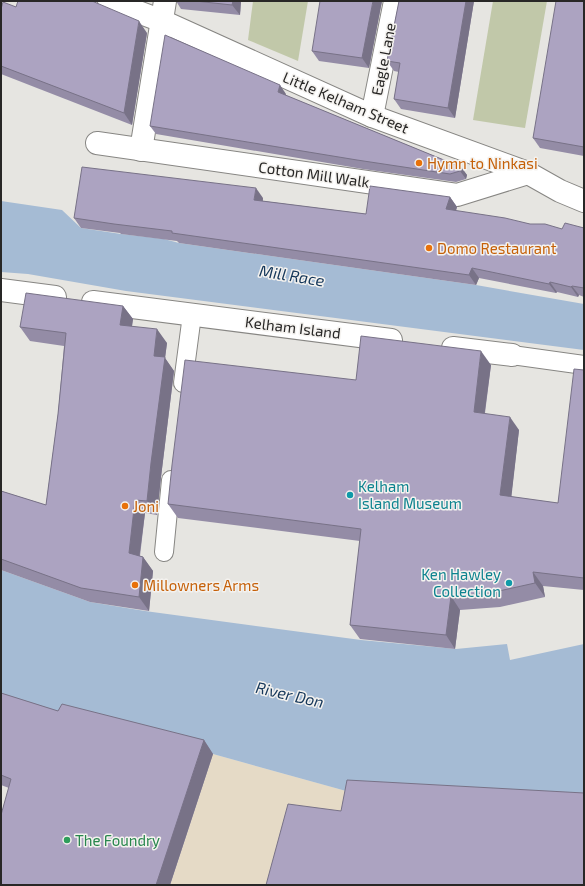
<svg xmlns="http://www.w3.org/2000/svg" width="585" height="886" viewBox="0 0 585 886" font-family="'Exo 2',sans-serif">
	<rect width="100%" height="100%" fill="#e6e5e1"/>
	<polygon fill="#e5dac6" points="213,754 357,794 584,885 170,885"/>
	<g fill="#c1c8a9">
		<polygon points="253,1 308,1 298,61 248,40"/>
		<polygon points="493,1 547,1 525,128 473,120"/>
	</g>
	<g fill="#a5bbd4">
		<polygon points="1,201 62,210 81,228 121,234 164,239 179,243 476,285 584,304 584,350 126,291 28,274 1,272"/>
		<polygon points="1,570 90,602 145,611 361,640 456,649 507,644 510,660 584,644 584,806 357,794 213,754 1,698"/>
	</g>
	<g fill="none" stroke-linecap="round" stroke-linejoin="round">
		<g stroke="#878683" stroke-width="20">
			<g id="lane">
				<polyline points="512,355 584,365"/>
				<polyline points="183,383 192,315"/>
				<polyline points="164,552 171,480"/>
			</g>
		</g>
		<g stroke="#878683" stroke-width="24">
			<g id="street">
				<polyline points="109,1 162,21 372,116 528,173 560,191 584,201"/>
				<polyline points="372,116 395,1"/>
				<polyline points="97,143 457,195 528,173"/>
				<polyline points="141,150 165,1"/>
				<polyline points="1,290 55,297"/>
				<polyline points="93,302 391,340"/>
				<polyline points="453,348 512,355"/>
			</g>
		</g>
		<use href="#lane" stroke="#fff" stroke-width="18"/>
		<use href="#street" stroke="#fff" stroke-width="22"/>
	</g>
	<g fill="#948ca6">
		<polygon points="176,1 241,1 240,15 181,9"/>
		<polygon points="382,1 369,68 319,61 312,51"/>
		<polygon points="399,1 474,1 455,118 401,109 394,99 399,72 394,71 387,61"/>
		<polygon points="584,1 584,156 540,148 533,138"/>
		<polygon points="16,7 147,33 132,125 1,74 1,9"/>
		<polygon points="286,94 285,95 461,167 467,175 466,179 456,182 363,169 156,134 150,126"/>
		<polygon points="450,197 457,207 456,211 530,224 562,229 584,228 584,297 579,295 578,297 557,292 556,293 479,278 476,285 179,243 177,241 121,234 120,233 81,228 74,218 263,198 263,201 366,214"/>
		<polygon points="123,306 133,319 132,326 167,343 165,358 174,371 161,477 157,515 145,513 140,556 143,557 153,571 149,611 90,602 1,570 1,491 46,505 58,414 64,346 30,341 20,327"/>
		<polygon points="491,365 485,413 519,430 511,497 558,503 584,370 584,590 543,586 545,597 500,607 460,610 455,649 360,639 350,625 360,541 178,518 168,504 356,380"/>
		<polygon points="1,693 58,711 204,740 213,754 170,885 1,885 9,788 1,785"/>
	</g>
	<g fill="#787287">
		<polygon points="233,1 241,1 240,15 232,5"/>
		<polygon points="373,1 382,1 369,68 362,58"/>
		<polygon points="466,1 474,1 455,118 448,108"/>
		<polygon points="139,21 147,33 132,125 124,113"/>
		<polygon points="280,85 286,94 284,100 278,92"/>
		<polygon points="461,167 467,175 466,179 460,171"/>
		<polygon points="256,188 263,198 261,210 254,200"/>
		<polygon points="450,197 457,207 453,219 446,209"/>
		<polygon points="472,268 479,278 476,285 469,275"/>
		<polygon points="550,282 557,292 556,293 549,284"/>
		<polygon points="572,286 579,295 578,297 571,287"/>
		<polygon points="123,306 133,319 130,339 120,325"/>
		<polygon points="157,329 167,343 165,358 174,371 161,477 157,515 147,501 151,463 154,356"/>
		<polygon points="481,351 491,365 483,425 474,412"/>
		<polygon points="510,417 519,430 510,509 500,495"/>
		<polygon points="135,500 145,513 138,567 129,553"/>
		<polygon points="143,557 153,571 149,611 139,597"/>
		<polygon points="533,572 543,586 545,597 535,583"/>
		<polygon points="451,596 460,610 455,649 446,635"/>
		<polygon points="204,740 213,754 170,885 156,885"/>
	</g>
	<g fill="#aca3c1" stroke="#787287">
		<polygon points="18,1 92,1 139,21 124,113 1,66 1,9 3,2 16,7"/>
		<polygon points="195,1 233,1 232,5"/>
		<polygon points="320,1 373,1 362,58 312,51"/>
		<polygon points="399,1 466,1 448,108 394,99 400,63 387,61"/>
		<polygon points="556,1 584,1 584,147 533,138"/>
		<polygon points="165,35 280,85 278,92 461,167 460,171 450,174 357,160 150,126"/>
		<polygon points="82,167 256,188 254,200 366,214 370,186 450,197 446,209 505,218 530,224 545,224 562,229 565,223 584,228 584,288 572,286 571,287 550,282 549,284 472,268 469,275 172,233 172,231 114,224 74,218"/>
		<polygon points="26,293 123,306 120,325 157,329 154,356 165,357 151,463 147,501 135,500 129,553 143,557 139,597 81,588 1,559 1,491 46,505 58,414 66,333 20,327"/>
		<polygon points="361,336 481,351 474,412 510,417 500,495 558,503 574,369 584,370 584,578 533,572 535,583 490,593 451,596 446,635 350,625 361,529 168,504 172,465 185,360 356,380"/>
		<polygon points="1,693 58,711 62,704 204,740 156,885 1,885 1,815 11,779 1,775"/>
		<polygon points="347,780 584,793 584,885 266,885 288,804 341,811"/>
	</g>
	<g fill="#e8710a" stroke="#f4f2ef" stroke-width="1.5">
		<circle cx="419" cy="163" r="4"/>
		<circle cx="429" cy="248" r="4"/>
		<circle cx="125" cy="506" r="4"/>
		<circle cx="135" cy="585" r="4"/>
	</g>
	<g fill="#0f9aa8" stroke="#f4f2ef" stroke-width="1.5">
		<circle cx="350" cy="495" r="4"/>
		<circle cx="509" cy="583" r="4"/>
	</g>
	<circle fill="#2e9e5b" stroke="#f4f2ef" stroke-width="1.5" cx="67" cy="840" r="4"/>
	<g text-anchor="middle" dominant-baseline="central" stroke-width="3" stroke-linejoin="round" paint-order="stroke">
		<g font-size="15" fill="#282726" stroke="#f4f2ef">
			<text transform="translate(383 59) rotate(-79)">Eagle Lane</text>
			<text transform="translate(346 102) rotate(23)">Little Kelham Street</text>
			<text transform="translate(314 174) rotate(8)">Cotton Mill Walk</text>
			<text transform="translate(293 327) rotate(7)">Kelham Island</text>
		</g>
		<g font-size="15" fill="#c56008" stroke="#f4f2ef" text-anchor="start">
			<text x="427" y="163">Hymn to Ninkasi</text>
			<text x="437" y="248">Domo Restaurant</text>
			<text x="133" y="506">Joni</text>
			<text x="143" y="585">Millowners Arms</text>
		</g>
		<g font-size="15" fill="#0d838f" stroke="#f4f2ef" text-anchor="start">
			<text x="358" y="486">Kelham<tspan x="358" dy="17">Island Museum</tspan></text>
			<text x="501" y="574" text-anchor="end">Ken Hawley<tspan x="501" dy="17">Collection</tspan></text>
		</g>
		<g font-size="15" fill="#27864d" stroke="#f4f2ef" text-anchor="start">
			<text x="75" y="840">The Foundry</text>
		</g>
		<g font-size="16" font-style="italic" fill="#15375a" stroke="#f4f2ef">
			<text transform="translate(292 275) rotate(9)">Mill Race</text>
			<text transform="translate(290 694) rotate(13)">River Don</text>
		</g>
	</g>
	<rect width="585" height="886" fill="none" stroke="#282726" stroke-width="4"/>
</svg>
